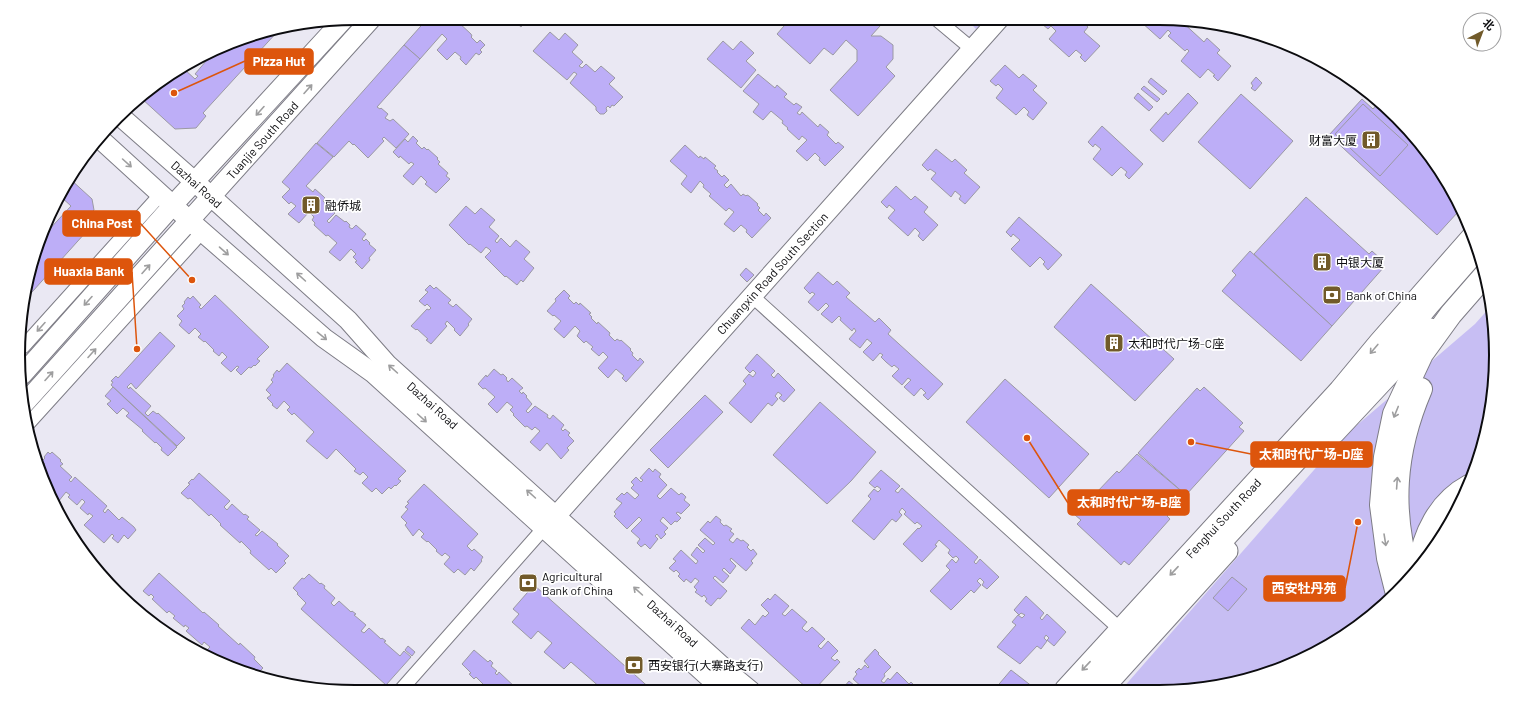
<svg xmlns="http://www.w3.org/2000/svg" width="1514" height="710" viewBox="0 0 1514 710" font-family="Barlow,'Noto Sans SC',sans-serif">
	<rect width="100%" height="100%" fill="#eae8f3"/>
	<g fill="#c7bef3">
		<polygon points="965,18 986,18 976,29"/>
		<polygon points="1491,306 1496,355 1489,421 1470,484 1426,560 1364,622 1288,666 1203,689 1122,689 1342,438 1475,324"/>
	</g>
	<g fill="#bdaef7" stroke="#9b99a3">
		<polygon points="428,18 450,18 456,23 457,21 471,34 472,36 471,37 477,43 480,40 485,45 480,50 482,52 479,55 476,53 466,65 460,59 461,57 455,52 447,60 437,50 447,39 442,34 420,59 404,45"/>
		<polygon points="511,18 529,18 521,27"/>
		<polygon points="791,18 872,18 880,26 871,36 881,36 893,45 893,59 886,67 895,76 858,116 830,90 857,61 857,50 846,40 833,55 824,48 810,64 777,34"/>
		<polygon points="1047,18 1070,18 1072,20 1074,18 1078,18 1088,27 1084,32 1100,46 1085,62 1080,57 1082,55 1076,50 1069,57 1049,39 1056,31 1051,26 1048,29 1042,24"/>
		<polygon points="1145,18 1180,20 1204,42 1207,38 1220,50 1217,53 1231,66 1218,81 1213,76 1215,75 1208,69 1200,78 1181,61 1189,51 1187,49 1185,51 1168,36 1171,33 1168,30 1160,39 1141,22"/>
		<polygon points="278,31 203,113 206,116 196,128 175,129 141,98 150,88 184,69 195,79 198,76 195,74 212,54 246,36"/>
		<polygon points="550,32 559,40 565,33 578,45 572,52 583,62 579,66 582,68 586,64 595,72 601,66 615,78 609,84 623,97 614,106 612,105 610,108 608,106 606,108 607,111 604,114 600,114 596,110 596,107 570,83 577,74 574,72 567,80 533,51"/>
		<polygon points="723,41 733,50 741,41 754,53 746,61 756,70 741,88 707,59"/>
		<polygon points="404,45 420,59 377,107 380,109 381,108 388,114 385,118 390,121 393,119 409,134 396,148 384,137 382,139 384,141 368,158 354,144 353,145 349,141 334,157 317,143"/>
		<polygon points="1005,65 1019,78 1023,74 1037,86 1033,90 1047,103 1033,120 1027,115 1029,112 1024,107 1016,115 996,98 1003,89 998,84 996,86 990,81"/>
		<polygon points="758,74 775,88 777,85 787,94 784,97 794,105 796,103 802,107 797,113 800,115 802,112 818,127 820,124 829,132 827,135 836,144 838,142 844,147 825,166 819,160 820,158 815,153 807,161 796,151 807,140 802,136 799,140 787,129 788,128 782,123 783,121 771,111 763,120 753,112 759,104 743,91"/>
		<polygon points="1256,77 1262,83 1255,91 1251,88 1253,86 1251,83"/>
		<polygon points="1151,78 1167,91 1163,95 1148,82"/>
		<polygon points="1144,86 1160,99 1157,102 1141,89"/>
		<polygon points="1138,93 1153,107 1149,111 1134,98"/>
		<polygon points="1188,93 1198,103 1163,142 1150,130 1166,112 1168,115"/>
		<polygon points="1241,94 1293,141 1250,189 1198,142"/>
		<polygon points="1362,99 1373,109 1379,102 1397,117 1439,168 1466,217 1465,218 1458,212 1437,235 1329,135"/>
		<polygon points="1363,104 1408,145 1380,176 1335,134"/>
		<polygon points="1102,126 1143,164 1129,179 1125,175 1127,172 1121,167 1112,176 1093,159 1101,149 1095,144 1093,147 1088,142"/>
		<polygon points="413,136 418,141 416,143 422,149 424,147 427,150 428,149 438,158 437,159 440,162 438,164 448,173 446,176 450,179 436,193 425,184 427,182 421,176 413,185 403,176 414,164 411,162 409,164 400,156 399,158 393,152 405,139 408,142"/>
		<polygon points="316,143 333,157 306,186 313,192 315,189 323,196 325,198 323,201 335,213 327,221 329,223 336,215 345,222 346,221 350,225 349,227 352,229 356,225 366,234 362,239 364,241 366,239 370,243 369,244 376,250 369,258 370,260 362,269 355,262 357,261 353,257 356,254 351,249 340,261 329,252 337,243 328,235 326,236 314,225 315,223 312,220 314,217 309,212 299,223 288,214 296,206 291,202 289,204 282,197 290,189 282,182"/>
		<polygon points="685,145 699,158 700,156 704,159 705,157 716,166 714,168 718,171 717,172 722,177 724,175 729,180 724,185 727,188 731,184 741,196 743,194 746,196 747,195 749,196 758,204 757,205 760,208 758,210 764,216 766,213 771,218 752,238 746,232 747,230 741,225 734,232 724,224 734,212 729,208 726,211 709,196 711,194 703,187 704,185 700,181 691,193 681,184 687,176 670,161"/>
		<polygon points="936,149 952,162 955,159 967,170 964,173 980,187 965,204 959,199 961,196 955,191 951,197 931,179 936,173 930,169 928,171 922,165"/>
		<polygon points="69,178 92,199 94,210 92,212 94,214 90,219 88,217 86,219 95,227 89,234 86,232 24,301 25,289 45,234 71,206 60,196 63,186"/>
		<polygon points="896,186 911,200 915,196 928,207 924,212 938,225 923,241 918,236 920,233 915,228 908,236 888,218 895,210 889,205 887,208 881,202"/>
		<polygon points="1306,197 1369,254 1372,251 1383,261 1380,264 1384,267 1332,326 1254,254"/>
		<polygon points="466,206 475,214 481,208 495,220 489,227 499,236 495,241 497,243 501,238 510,247 516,240 530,252 524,259 534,268 523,282 521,280 517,285 506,276 505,277 485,257 491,251 489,249 486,247 481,253 470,244 469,245 449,225"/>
		<polygon points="1019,217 1062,255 1048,270 1043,264 1045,262 1040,257 1030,267 1011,249 1020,240 1013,234 1011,237 1006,232"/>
		<polygon points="1250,251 1332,326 1301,361 1222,291 1236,275 1232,271"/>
		<polygon points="746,268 754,275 747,282 740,275"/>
		<polygon points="818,272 833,285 837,281 850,293 846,297 875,322 879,318 891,330 888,334 943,384 928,400 923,395 926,393 921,388 914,396 904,387 911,380 908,378 902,385 892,376 899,369 894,365 892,367 886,362 881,357 883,355 880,353 873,361 863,352 872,343 867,339 860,348 849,339 856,331 854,328 852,331 840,320 841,318 839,316 832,323 821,314 829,306 826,303 818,311 808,302 815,294 812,292 810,294 804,288"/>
		<polygon points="1091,284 1174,359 1135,401 1054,327"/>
		<polygon points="430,285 434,289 436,287 444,294 451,300 448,303 453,307 456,304 472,319 468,324 469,325 460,336 454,330 455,329 447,321 445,324 447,326 431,344 426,340 428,339 417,329 416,330 411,326 427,309 429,310 431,308 427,304 425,306 419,301 428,292 425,290"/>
		<polygon points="564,290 570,296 568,298 574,304 576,302 579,305 580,303 591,313 589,314 592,317 591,318 597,324 598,322 610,333 609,335 615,341 617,339 620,341 621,340 631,349 630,350 633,353 632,355 638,361 640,358 644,362 626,382 622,378 624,376 616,369 608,378 598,368 608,357 603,352 599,356 591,349 593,347 586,341 584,343 577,336 580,331 575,326 564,338 554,329 561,321 554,315 553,316 547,311 556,301 555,299"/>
		<polygon points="215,295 269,347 257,359 260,361 255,366 254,365 251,368 249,367 241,375 236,370 239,367 237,366 231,372 221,363 227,357 222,352 219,356 213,351 214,350 205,341 204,342 198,337 201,334 195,328 189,334 179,325 182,321 177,316 184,309 182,306 185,303 184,302 188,297 190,299 193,296 201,305 199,307 201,309"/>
		<polygon points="160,332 175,346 136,389 131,383 127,387 129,389 130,387 151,406 145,413 148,416 153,411 157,414 158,413 185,438 177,446 111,385 113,382 111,381 116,376 118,378"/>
		<polygon points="757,354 775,371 771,375 774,378 778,373 795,390 784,402 779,398 782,395 778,392 775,396 778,399 772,406 768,403 751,423 729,403 746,384 743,381 749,374 753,377 756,373 753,370 750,373 745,368"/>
		<polygon points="287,363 406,471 398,479 401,481 396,486 395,485 391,489 389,487 382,494 376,488 372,492 362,483 368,477 363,472 360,475 354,471 356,469 336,449 327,459 306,441 314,432 294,413 292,415 287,410 290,407 284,401 277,409 272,405 273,404 267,398 271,395 266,390 273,382 271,380 274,376 273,375 277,370 279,372"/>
		<polygon points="494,369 501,375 503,374 507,378 506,379 508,382 512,378 523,388 519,391 522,394 523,392 527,396 526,397 532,404 526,411 528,413 535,406 548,415 547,417 550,419 553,415 564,425 561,429 563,431 565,429 570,433 568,435 574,441 567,448 569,450 561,459 547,443 540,451 530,442 540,431 535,427 532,430 527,426 525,427 513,415 514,414 510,410 513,407 507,402 497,413 488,404 495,397 485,388 483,389 478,384 486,375 487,377"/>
		<polygon points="1005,379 1089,454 1049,498 966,422"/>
		<polygon points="113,387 177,447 168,456 161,450 162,448 156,442 155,443 142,431 143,430 126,416 129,413 123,408 117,414 107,404 111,401 105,396"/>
		<polygon points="1204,387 1243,423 1239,427 1244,431 1186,495 1138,453 1197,388 1200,391"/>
		<polygon points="705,395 723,412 668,468 650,450"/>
		<polygon points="820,402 876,452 851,481 827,504 773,455"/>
		<polygon points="48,452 50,454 52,452 61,460 60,461 63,464 60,466 72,477 69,480 71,482 75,477 107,506 103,511 105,513 108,509 119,520 122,517 134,527 136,530 128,539 124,535 118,543 112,538 114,536 112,534 104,543 84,525 93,516 89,513 88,515 80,508 85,502 82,499 77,505 68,497 70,495 66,492 58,502 50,495 42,467 45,464 42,461 45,458 44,457"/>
		<polygon points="1137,454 1186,495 1167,516 1170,519 1129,565 1124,561 1121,565 1077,524 1081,520 1075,515 1117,471 1119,473"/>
		<polygon points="649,468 653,472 655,469 661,474 659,477 667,485 657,496 660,499 671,488 679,495 681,493 683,494 686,497 684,500 690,505 681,514 678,512 676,513 681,518 677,522 675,521 671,525 663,517 660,521 668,528 664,532 666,534 661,539 657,534 655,536 658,539 650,549 645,544 641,547 637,543 640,539 631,531 642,520 639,517 627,529 614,516 616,514 614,512 622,503 616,499 622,493 624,495 627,492 635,499 639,495 631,488 634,485 631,482 636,477 641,482 643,480 640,478"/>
		<polygon points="881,470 900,486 895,491 898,493 902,488 978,557 974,562 976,564 980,559 999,577 987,589 982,585 984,582 980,578 977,581 981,585 974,593 971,590 951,610 930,591 950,570 946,566 952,559 956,563 959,559 956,556 953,558 948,553 950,550 939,540 935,545 937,546 922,562 903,544 918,528 919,529 922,526 917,522 915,524 904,514 906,512 902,508 899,512 902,515 896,522 892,519 874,540 852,521 871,499 868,496 874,489 878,492 881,489 877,486 875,488 869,483"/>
		<polygon points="199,473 230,501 224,507 227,510 232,504 244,515 245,514 249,517 247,519 260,530 255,535 257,536 262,531 278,544 277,545 289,556 284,561 286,563 276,573 271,568 269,570 250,553 251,551 241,541 240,543 220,525 221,524 211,514 209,516 190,498 188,499 181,493 190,484 188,483 192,479 193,480"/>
		<polygon points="424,484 478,534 467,546 472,551 474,549 483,557 481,560 482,561 474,571 471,568 465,575 458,569 454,573 444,564 450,557 445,553 442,556 436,551 437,550 428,541 427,542 421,537 424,534 419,529 413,536 405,525 407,523 401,517 408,509 405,507 409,503 407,502"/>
		<polygon points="716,516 721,520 720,522 724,526 726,525 732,529 730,531 734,534 729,540 733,543 737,538 741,541 743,540 749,545 747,547 751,551 753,549 757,554 751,561 753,563 746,571 731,558 730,560 736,566 730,574 724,568 722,570 729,576 723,583 715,576 713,578 727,591 720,599 718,598 711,606 705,601 707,599 704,595 702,597 695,592 697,590 694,587 699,581 695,578 691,583 686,579 684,582 678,576 680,574 676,570 674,572 669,568 676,561 673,559 681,550 696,564 698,561 691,555 697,547 703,553 705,551 698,545 705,538 713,545 715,543 700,530 708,521 710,523"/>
		<polygon points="159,573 203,613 204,612 219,625 218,626 239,645 240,643 255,657 254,659 263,668 256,675 226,666 221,662 224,660 220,657 218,659 207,650 210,647 204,642 202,645 186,631 189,628 185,625 184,627 173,618 175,616 169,611 167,613 152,599 154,597 151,594 149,596 143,591"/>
		<polygon points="309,574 320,584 321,583 325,586 324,588 335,598 331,603 334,606 339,601 351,612 352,611 356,614 354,615 366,625 361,631 364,633 369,628 381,639 382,638 386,641 384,642 400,656 404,651 411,657 386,685 301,609 306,603 297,594 298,593 293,588 302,578 304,579"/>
		<polygon points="1232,577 1247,589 1228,611 1213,598"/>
		<polygon points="534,585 653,691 601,691 602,689 571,662 564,669 544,652 552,643 538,631 531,639 512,622 519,614 513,609"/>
		<polygon points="775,594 789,606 782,614 785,616 792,609 807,622 802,628 804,630 807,632 812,627 825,639 818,646 821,649 828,641 838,651 831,658 835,661 837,659 840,662 814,690 809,690 741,628 749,619 755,625 763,615 765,617 769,613 761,605 768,598 770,600"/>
		<polygon points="1026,596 1044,613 1040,618 1042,620 1047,614 1066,632 1054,646 1047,640 1049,638 1046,635 1044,638 1047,641 1041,649 1037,646 1020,664 997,647 1016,625 1012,622 1018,615 1022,618 1025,615 1021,613 1019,615 1014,610"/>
		<polygon points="408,646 415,652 412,656 405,650"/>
		<polygon points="875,649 879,653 878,654 891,667 884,674 885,676 881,681 884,683 888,678 890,680 897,672 909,684 911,682 916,687 913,690 861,690 863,688 853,679 857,674 855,672 859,668 861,670 865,665 868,668 869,667 864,661"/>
		<polygon points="474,650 488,662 490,660 493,663 491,666 497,671 495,673 497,675 499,672 517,689 518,687 522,690 491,692 476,677 474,679 469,674 471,673 462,664"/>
		<polygon points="1011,670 1033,687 1031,690 994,690"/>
		<polygon points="849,681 860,690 844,690 846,689 844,687"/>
	</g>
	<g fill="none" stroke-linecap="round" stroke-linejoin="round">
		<g stroke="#7d7c85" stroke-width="15">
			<g id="street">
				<polyline points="935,18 972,49"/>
				<polyline points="752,296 1120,629"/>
				<polyline points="23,347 161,194"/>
				<polyline points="28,424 202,232"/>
				<polyline points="399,692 544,528"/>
			</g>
		</g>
		<g stroke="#7d7c85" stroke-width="21">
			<g id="secondary">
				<polyline points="120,116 195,182 348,320 387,364 734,677 751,691"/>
				<polyline points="98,137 190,221 324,338 373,373 724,691"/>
				<polyline points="22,375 173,205 343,20"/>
				<polyline points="23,405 372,18"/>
				<polyline points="547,526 1000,18"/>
			</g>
		</g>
		<g stroke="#7d7c85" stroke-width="23">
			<g id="primary">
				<polyline points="1334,433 1431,329"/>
				<polyline points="1102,689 1227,551"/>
				<polyline points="1065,690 1340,390 1379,343 1473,236"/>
			</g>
		</g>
		<g stroke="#7d7c85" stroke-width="24">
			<g id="highway">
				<path d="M1419 567C1423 535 1439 502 1469 486"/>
				<path d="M1410 577C1390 511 1394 452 1421 389"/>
				<polyline points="1396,590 1388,558 1381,505 1385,457 1394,414 1422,354 1451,314 1485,275"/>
				<polyline points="1084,689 1334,419 1428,305 1477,249"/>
			</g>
		</g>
		<use href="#street" stroke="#fff" stroke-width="13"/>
		<use href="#secondary" stroke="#fff" stroke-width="19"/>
		<use href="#primary" stroke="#fff" stroke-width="21"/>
		<use href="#highway" stroke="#fff" stroke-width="22"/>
	</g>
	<defs><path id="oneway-shaft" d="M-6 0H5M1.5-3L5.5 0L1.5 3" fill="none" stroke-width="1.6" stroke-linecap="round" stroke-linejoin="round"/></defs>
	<g stroke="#9e9e9f">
		<use href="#oneway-shaft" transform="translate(308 89) rotate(-48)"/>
		<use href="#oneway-shaft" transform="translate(260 111) rotate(132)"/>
		<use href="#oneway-shaft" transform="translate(127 163) rotate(42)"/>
		<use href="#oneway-shaft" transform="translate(224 251) rotate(41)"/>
		<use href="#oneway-shaft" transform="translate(146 269) rotate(-48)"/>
		<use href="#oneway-shaft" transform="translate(301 277) rotate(-138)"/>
		<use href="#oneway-shaft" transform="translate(88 301) rotate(132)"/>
		<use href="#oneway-shaft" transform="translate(41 327) rotate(132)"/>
		<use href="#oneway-shaft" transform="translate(322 336) rotate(39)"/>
		<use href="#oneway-shaft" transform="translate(1374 349) rotate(130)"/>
		<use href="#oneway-shaft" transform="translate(92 353) rotate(-48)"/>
		<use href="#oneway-shaft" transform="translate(393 369) rotate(-138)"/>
		<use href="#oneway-shaft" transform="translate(49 376) rotate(-48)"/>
		<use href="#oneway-shaft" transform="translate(1396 412) rotate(112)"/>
		<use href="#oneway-shaft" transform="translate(422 418) rotate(42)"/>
		<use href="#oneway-shaft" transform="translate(1397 483) rotate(-86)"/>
		<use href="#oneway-shaft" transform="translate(531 494) rotate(-138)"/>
		<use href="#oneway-shaft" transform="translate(1385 540) rotate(81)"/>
		<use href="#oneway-shaft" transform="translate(1174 571) rotate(133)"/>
		<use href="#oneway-shaft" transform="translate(638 591) rotate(-138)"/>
		<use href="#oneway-shaft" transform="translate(1086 666) rotate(133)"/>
	</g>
	<defs>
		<g id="building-square" transform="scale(1)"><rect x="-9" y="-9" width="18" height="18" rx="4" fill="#715a2a" stroke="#fff"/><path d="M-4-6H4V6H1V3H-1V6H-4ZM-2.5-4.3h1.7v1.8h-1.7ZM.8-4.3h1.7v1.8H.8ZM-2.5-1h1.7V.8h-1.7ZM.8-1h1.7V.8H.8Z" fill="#fff"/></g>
		<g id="bank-square" transform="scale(1)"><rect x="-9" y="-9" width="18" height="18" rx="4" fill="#715a2a" stroke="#fff"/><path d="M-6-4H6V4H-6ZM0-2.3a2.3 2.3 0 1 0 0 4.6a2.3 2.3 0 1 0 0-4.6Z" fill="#fff"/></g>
	</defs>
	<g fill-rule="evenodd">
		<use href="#building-square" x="1371" y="140"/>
		<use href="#building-square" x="311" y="205"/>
		<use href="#building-square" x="1322" y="262"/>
		<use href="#bank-square" x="1332" y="295"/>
		<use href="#building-square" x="1114" y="343"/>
		<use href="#bank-square" x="528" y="583"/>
		<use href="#bank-square" x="634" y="665"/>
	</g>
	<g text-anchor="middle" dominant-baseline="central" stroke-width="3.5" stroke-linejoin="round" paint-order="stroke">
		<g font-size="12" fill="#0c0c0f" stroke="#fff">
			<text transform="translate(262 140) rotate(-48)">Tuanjie South Road</text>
			<text transform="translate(197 184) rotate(42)">Dazhai Road</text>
			<text transform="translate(772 273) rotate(-48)">Chuangxin Road South Section</text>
			<text transform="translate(433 405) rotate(42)">Dazhai Road</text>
			<text transform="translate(1223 518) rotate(-47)">Fenghui South Road</text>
			<text transform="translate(673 623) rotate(42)">Dazhai Road</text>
		</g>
		<g font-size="12" fill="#0c0c0f" stroke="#fff" text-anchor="start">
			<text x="1357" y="140" text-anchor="end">财富大厦</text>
			<text x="325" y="205">融侨城</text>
			<text x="1336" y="262">中银大厦</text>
			<text x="1346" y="295">Bank of China</text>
			<text x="1128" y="343">太和时代广场-C座</text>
			<text x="542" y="576">Agricultural<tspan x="542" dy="14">Bank of China</tspan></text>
			<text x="648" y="665">西安银行(大寨路支行)</text>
		</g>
	</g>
	<path d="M0 0H1514V710H0ZM355 25H1159A330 330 0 0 1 1489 355V355A330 330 0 0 1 1159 685H355A330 330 0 0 1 25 355V355A330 330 0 0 1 355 25Z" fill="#fff" fill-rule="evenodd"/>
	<path fill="none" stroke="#0c0c0f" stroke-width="2" d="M355 25H1159A330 330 0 0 1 1489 355V355A330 330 0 0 1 1159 685H355A330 330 0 0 1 25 355V355A330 330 0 0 1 355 25Z"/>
	<path fill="none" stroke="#dd550c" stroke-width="1.5" d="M174 93L245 61M192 280L140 223M137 349L132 272M1191 442L1251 454M1027 438L1068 503M1358 522L1345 588"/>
	<g fill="#dd550c" stroke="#fff" stroke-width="1.5">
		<circle cx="174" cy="93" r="4"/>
		<circle cx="192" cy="280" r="4"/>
		<circle cx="137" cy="349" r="4"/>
		<circle cx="1191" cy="442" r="4"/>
		<circle cx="1027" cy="438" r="4"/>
		<circle cx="1358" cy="522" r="4"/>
	</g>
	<g fill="#dd550c" stroke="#dd550c" stroke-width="1.5">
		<rect x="245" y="49" width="68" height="25" rx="4"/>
		<rect x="63" y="211" width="77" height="25" rx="4"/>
		<rect x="45" y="259" width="87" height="25" rx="4"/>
		<rect x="1251" y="442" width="121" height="25" rx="4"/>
		<rect x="1068" y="490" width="121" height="25" rx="4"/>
		<rect x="1264" y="576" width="81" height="25" rx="4"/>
	</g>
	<g font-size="13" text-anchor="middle" font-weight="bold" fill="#fff">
		<text x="279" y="66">Pizza Hut</text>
		<text x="102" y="228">China Post</text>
		<text x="89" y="276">Huaxia Bank</text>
		<text x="1311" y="459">太和时代广场-D座</text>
		<text x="1129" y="507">太和时代广场-B座</text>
		<text x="1304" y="593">西安牡丹苑</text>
	</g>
	<g transform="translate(1482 32) rotate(42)"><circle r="19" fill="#ffffff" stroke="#9e9e9f"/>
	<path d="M0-3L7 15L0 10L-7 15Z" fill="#715a2a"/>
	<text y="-6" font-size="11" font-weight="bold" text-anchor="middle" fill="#0c0c0f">北</text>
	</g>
</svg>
